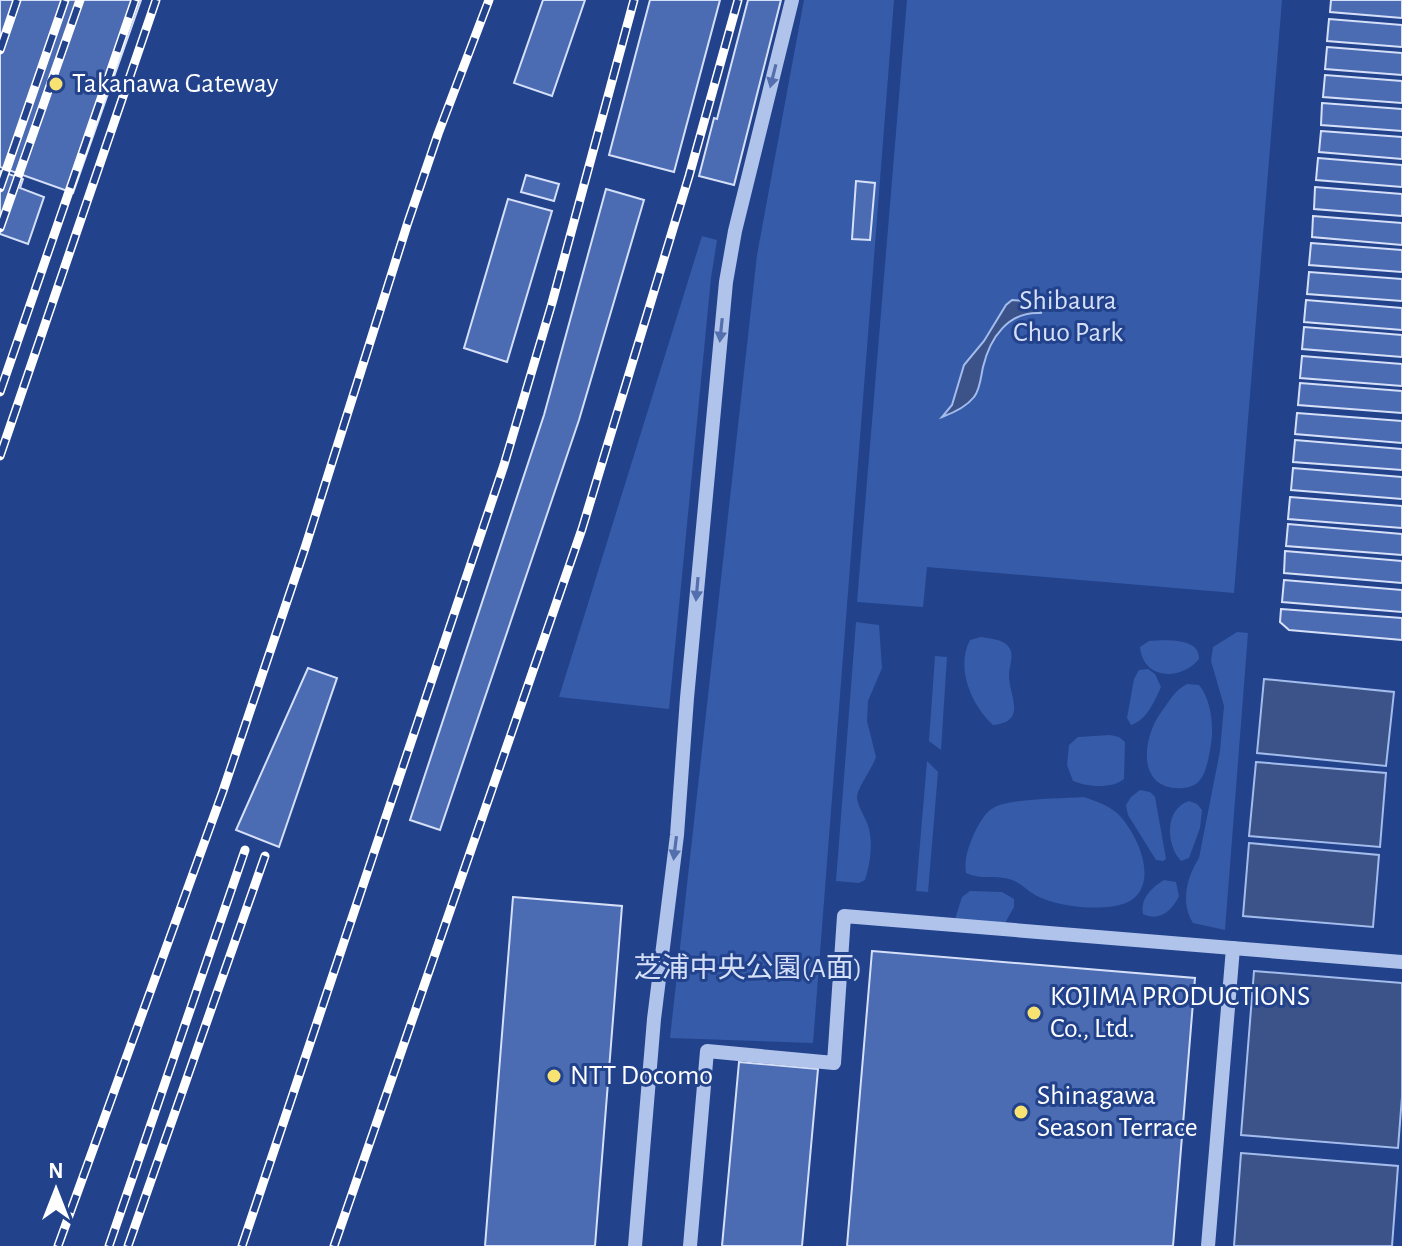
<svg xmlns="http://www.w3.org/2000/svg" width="1402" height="1246" viewBox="0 0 1402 1246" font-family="'Alegreya Sans','Noto Sans JP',sans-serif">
	<rect width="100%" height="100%" fill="#22428c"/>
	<g fill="#365ba9">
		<polygon points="804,0 894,0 813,1043 670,1038 757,255"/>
		<polygon points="907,0 1282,0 1234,593 927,567 923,607 857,602"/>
		<polygon points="702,236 717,240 711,278 669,709 559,697"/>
		<path d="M856 622 879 625 882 668 868 701 867 721 876 757C872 769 857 788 857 798 858 808 867 819 869 829 873 845 870 864 865 880L859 883 836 881Z"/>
		<path d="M1237 632 1248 633 1225 930 1193 923C1180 902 1187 877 1199 858L1220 751 1224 706 1211 661 1213 647Z"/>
		<path d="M981 637C991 639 1005 639 1010 649 1014 657 1009 667 1009 675 1009 697 1028 721 993 725 972 706 955 668 970 640Z"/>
		<path d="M1149 641C1164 640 1200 637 1199 659 1181 681 1143 680 1140 647Z"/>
		<polygon points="935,656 947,657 941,750 929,741"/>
		<path d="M1148 669 1155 674 1161 687C1154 702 1147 720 1131 725L1127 718 1134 679 1139 670Z"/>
		<path d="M1187 684 1199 685C1211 699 1214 726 1211 744 1209 756 1207 771 1200 780 1196 785 1191 787 1184 788 1135 792 1142 737 1162 711 1170 700 1175 690 1187 684Z"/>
		<path d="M1110 735 1119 737 1125 742 1124 779C1112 789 1088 787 1073 781L1067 765 1069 745 1078 737Z"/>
		<polygon points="927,761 938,772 928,892 916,891"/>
		<polygon points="1140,790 1150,792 1155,797 1166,859 1163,861 1156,860 1128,815 1126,805 1131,797"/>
		<path d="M1084 797C1095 801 1108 805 1117 813 1138 833 1162 887 1126 903 1103 912 1057 907 1035 895 1026 890 1020 882 1009 879 995 875 980 880 966 873 964 860 968 848 973 836 978 826 984 812 995 807 1015 798 1060 799 1084 797Z"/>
		<path d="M1189 801 1197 804 1202 810 1200 828 1189 858 1181 861C1166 845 1164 809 1189 801Z"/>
		<path d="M1164 880 1176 882 1179 896C1172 911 1159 922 1143 914 1140 899 1151 888 1164 880Z"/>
		<polygon points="970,891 1002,892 1014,899 1014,907 1005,923 955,919 962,897"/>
	</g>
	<g fill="#3c5389" stroke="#a4bcec" stroke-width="2">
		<path d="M1012 300 1035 302 1043 307 1041 313C1008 311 990 338 983 367 981 376 980 390 974 397 967 406 953 413 942 417L952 405 964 365 984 341 1006 305Z"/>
		<polygon points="1264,679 1394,692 1386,766 1257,753"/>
		<polygon points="1256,762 1386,773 1380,847 1249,836"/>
		<polygon points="1249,843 1379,855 1373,927 1243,916"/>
		<polygon points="1254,971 1402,983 1402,1097 1398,1148 1241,1135"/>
		<polygon points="1241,1153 1398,1166 1392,1246 1234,1246"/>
	</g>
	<g fill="#4b6bb3" stroke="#d5e0f8" stroke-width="2">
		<polygon points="0,0 141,0 73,193 0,167"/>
		<polygon points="543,0 585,0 552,96 514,83"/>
		<polygon points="650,0 720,0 674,172 609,155"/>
		<polygon points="748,0 781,0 734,185 699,176 714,118 717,119"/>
		<polygon points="1331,0 1402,0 1402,18 1330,12"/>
		<polygon points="1329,19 1402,25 1402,47 1327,41"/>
		<polygon points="1327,47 1402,53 1402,75 1325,69"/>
		<polygon points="1325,75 1402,81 1402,103 1323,97"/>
		<polygon points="1322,103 1402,109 1402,131 1321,125"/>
		<polygon points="1321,131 1402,137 1402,159 1319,152"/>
		<polygon points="1318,158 1402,165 1402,187 1316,180"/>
		<polygon points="0,171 23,179 20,188 44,197 28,244 0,234"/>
		<polygon points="526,175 559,184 554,201 521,192"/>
		<polygon points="856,181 875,183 870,240 852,239"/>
		<polygon points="1315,187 1402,194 1402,216 1314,209"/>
		<polygon points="606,189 644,200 579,420 440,830 410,820 544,415"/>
		<polygon points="508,199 552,211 507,362 464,348"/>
		<polygon points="1313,216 1402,223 1402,245 1312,237"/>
		<polygon points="1311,243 1402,250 1402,272 1309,265"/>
		<polygon points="1309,272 1402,279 1402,301 1307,294"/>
		<polygon points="1306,300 1402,308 1402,330 1304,322"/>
		<polygon points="1304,327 1402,335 1402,357 1302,349"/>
		<polygon points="1302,356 1402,364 1402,386 1300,378"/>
		<polygon points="1300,383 1402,391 1402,413 1298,405"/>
		<polygon points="1297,413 1402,421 1402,443 1295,434"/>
		<polygon points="1295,440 1402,449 1402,470 1293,462"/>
		<polygon points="1293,468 1402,477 1402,499 1291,490"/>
		<polygon points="1290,497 1402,506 1402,528 1288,519"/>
		<polygon points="1288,524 1402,534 1402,555 1286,546"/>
		<polygon points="1285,551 1402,561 1402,583 1284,573"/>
		<polygon points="1284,580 1402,590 1402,612 1282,602"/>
		<polygon points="1281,609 1402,618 1402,640 1289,630 1280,622"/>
		<polygon points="308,668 337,678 279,847 236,830"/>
		<polygon points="513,897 622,906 595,1246 485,1246"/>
		<polygon points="872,951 1195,978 1173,1246 847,1246"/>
		<polygon points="739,1062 818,1069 802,1246 722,1246"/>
	</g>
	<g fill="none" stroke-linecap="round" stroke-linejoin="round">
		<g stroke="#b0c3eb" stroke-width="14">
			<polyline points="635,1246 654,1019 677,835 687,698 726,282 735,231 792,0"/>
			<polyline points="690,1246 707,1051 834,1063 844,916 1402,962"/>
			<polyline points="1208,1246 1233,948"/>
		</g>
		<g stroke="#fff" stroke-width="9">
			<g id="rail">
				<polyline points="0,50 17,0"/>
				<polyline points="0,188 65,0"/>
				<polyline points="0,228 80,0"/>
				<polyline points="0,392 135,0"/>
				<polyline points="0,456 156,0"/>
				<polyline points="58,1246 223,791 305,548 408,222 438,134 489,0"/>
				<polyline points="109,1246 245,850"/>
				<polyline points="128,1246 265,856"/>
				<polyline points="242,1246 504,465 552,303 634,0"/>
				<polyline points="334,1246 582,529 689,176 738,0"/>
			</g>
		</g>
		<use href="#rail" stroke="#22428c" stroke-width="6" stroke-dasharray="18" stroke-linecap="butt"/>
	</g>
	<defs><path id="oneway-solid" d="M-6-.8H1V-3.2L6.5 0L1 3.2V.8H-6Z" transform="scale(2)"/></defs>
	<g fill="#546fad">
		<use href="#oneway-solid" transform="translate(773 76) rotate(104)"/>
		<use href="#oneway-solid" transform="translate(721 330) rotate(96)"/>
		<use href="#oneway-solid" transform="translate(697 589) rotate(95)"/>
		<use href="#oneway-solid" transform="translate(675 848) rotate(97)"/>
	</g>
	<g fill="#f7e272" stroke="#22428c" stroke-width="3">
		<circle cx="56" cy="84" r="8"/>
		<circle cx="1034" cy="1013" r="8"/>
		<circle cx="554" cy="1076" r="8"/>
		<circle cx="1021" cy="1112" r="8"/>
	</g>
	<g text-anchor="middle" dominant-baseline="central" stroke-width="6" stroke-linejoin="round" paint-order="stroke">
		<g font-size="28" fill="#fff" stroke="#22428c" text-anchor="start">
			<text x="72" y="84">Takanawa Gateway</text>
			<text x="1050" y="997">KOJIMA PRODUCTIONS<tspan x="1050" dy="32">Co., Ltd.</tspan></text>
			<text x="570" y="1076">NTT Docomo</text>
			<text x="1037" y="1096">Shinagawa<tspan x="1037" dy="32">Season Terrace</tspan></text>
		</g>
		<g font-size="28" fill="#d5e0f8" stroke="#22428c">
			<text x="1068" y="301">Shibaura<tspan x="1068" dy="32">Chuo Park</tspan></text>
			<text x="748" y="969">芝浦中央公園(A面)</text>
		</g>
	</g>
	<g transform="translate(56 1190)" stroke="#22428c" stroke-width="6" paint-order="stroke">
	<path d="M0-6L14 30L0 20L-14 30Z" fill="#ffffff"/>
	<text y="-12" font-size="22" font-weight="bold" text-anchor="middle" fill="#ffffff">N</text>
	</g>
</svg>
